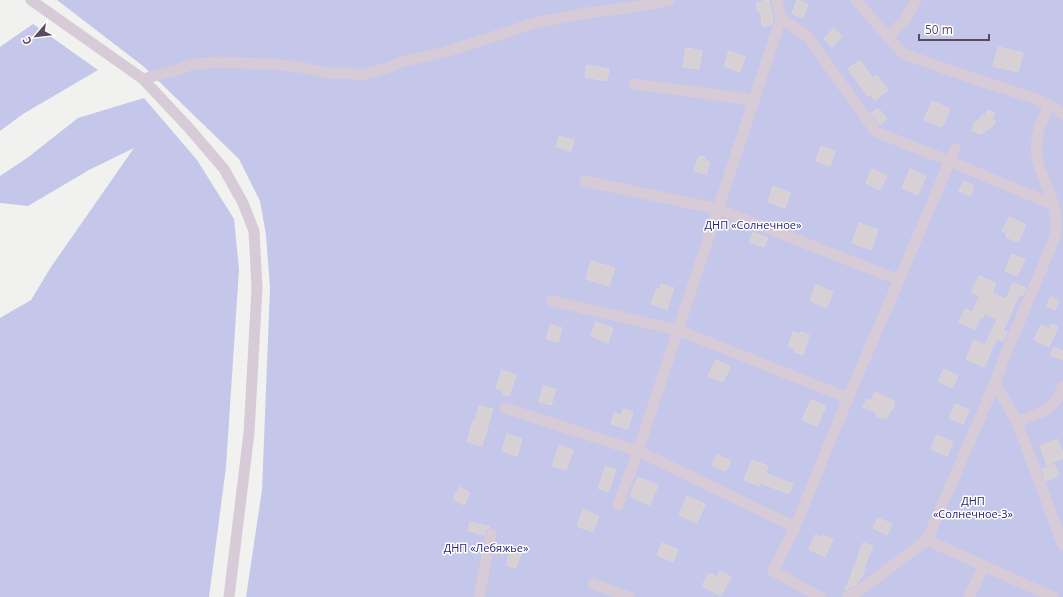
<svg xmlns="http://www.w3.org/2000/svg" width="1063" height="597" viewBox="0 0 1063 597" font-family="'Open Sans',sans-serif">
	<rect width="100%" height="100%" fill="#f1f2f0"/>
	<g fill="#c4c6ea">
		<polygon points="57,0 1063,0 1063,597 246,597 262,490 270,288 266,235 260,201 239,159 143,66"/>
		<polygon points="33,24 98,70 23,114 0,131 0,47"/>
		<polygon points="144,98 197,160 234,219 239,269 226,467 209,597 0,597 0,318 31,300 51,267 134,148 89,170 28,206 0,203 0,176 27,158 78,118"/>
	</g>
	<g fill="#d7d0d5" stroke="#dbd5d9">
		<polygon points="769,0 773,19 771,25 762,26 761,11 758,12 756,3"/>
		<polygon points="797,0 808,4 803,18 792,14"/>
		<polygon points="834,28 842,37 832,47 824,39"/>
		<polygon points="998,47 1023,53 1018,72 993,66"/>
		<polygon points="686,48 702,51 699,69 683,67"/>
		<polygon points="729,51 745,57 740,72 724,66"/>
		<polygon points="860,60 873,78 877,75 888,90 875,100 869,94 868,96 848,69"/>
		<polygon points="587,65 609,69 607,81 585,77"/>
		<polygon points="932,101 950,109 942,127 924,120"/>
		<polygon points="878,108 887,119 880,125 871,114"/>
		<polygon points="988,110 995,113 992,119 996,121 994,125 981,134 972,131 974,122 979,120 981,116 985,115"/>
		<polygon points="559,136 574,140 571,151 556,147"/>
		<polygon points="821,146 835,151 830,166 816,161"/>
		<polygon points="702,156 705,157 706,161 710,162 706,174 694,171 698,158"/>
		<polygon points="872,169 887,176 880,190 866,183"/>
		<polygon points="910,169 926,176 918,195 902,188"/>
		<polygon points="964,181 974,186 970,196 959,191"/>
		<polygon points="773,186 790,193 785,208 768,202"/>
		<polygon points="1009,217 1026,225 1018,242 1006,237 1007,233 1002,231"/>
		<polygon points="859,223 878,230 871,250 852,243"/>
		<polygon points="753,232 768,238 764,247 749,242"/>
		<polygon points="1012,254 1025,260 1017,276 1005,271"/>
		<polygon points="591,261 615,268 609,286 586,279"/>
		<polygon points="979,276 996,283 992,293 1006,299 1013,283 1026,288 1022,296 1019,295 1003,331 1007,332 1003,341 997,339 984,367 966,359 974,340 985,345 997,319 985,313 982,319 980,318 975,329 959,322 965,309 972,312 980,296 971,292"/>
		<polygon points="661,284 674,288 667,309 651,304 657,288 660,289"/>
		<polygon points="816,285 833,292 827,308 810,301"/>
		<polygon points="1051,297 1059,301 1055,310 1046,306"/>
		<polygon points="596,322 613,328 608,343 591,336"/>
		<polygon points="1051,324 1058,327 1049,347 1034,340 1041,325 1049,329"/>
		<polygon points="550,325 562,328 558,342 546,339"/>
		<polygon points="793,332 800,334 801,332 809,335 803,355 794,352 796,349 788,346"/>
		<polygon points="1054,347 1063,351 1063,360 1050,355"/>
		<polygon points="716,360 730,367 723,382 708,376"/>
		<polygon points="944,369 958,376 952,388 938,381"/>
		<polygon points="502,370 516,375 509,396 502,394 503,390 496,388"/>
		<polygon points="543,386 556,389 551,405 539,402"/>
		<polygon points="875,392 894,401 895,405 893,409 891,409 887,418 884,417 883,419 876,416 877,413 863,407 867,399 871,401"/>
		<polygon points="811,400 826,406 817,426 802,420"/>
		<polygon points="955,404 969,410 963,424 949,418"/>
		<polygon points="479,406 493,409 482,446 467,442 473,421 475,422"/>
		<polygon points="623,409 633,412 628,429 611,424 614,413 622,415"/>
		<polygon points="507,434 522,439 517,456 502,451"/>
		<polygon points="937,435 953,442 947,456 931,449"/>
		<polygon points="1057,439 1063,453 1063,458 1047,465 1040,446"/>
		<polygon points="559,445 573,450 566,470 552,466"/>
		<polygon points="717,455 731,461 726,471 712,465"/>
		<polygon points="752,460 768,466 765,473 793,484 789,494 761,483 759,486 744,480"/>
		<polygon points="1054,464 1059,475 1046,481 1042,469"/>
		<polygon points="606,466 616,470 608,492 598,488"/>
		<polygon points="638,477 658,485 650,505 630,496"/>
		<polygon points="460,487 470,493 464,505 453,499"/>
		<polygon points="687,496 705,504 697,523 679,515"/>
		<polygon points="583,509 599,516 593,532 577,526"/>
		<polygon points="878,518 892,524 887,535 873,528"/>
		<polygon points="470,522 490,527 486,529 484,535 468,531"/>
		<polygon points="815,535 821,538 823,535 833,540 825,557 809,549"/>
		<polygon points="662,543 678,550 673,562 657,555"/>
		<polygon points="863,543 873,546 864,567 866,568 861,578 860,578 857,584 846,590 845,589 852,574 851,574 859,555 858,555"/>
		<polygon points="511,550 521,553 516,568 506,565"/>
		<polygon points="720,571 731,577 721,596 702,586 709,573 717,577"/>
	</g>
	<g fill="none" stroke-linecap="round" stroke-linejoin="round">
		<g stroke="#d8cbd8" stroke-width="11">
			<polyline points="31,0 143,79 188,127 224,169 243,203 254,231 257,288 249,433 229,597"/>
			<polyline points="781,18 808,37 876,132 949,161 1054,205"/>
			<polyline points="888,37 905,20 916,0"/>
			<polyline points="143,79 177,70 190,65 215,62 271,64 300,67 326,73 350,73 361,75 388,68 401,62 445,52 508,32 534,23 587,13 634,7 669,0"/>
			<polyline points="634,84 754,100"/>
			<polyline points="1049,105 1057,109 1063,114"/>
			<polyline points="585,181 718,209 899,280"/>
			<polyline points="552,301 678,330 848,398"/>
			<polyline points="995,383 1017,422 1063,545"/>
			<polyline points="505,408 638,451 795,527"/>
			<polyline points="1017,422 1047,410 1057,399 1063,386"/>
			<polyline points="618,505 638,451 781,18 777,0"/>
			<polyline points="927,540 1053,597"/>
			<polyline points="593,584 629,597"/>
			<polyline points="809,591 773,571 795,527 848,398 899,280 955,149"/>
			<polyline points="811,592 820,597"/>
			<polyline points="479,597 491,534"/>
			<path d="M848 597 860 590 927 540 995 383 1004 358 1055 237C1056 226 1057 214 1053 203 1047 183 1033 162 1037 140 1038 128 1044 116 1049 105L1037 99 981 81 903 54 856 0"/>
			<polyline points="969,597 984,566"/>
		</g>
	</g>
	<g text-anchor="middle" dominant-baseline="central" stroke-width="3" stroke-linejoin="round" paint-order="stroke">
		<g font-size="11" fill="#282275" stroke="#fff">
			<text x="753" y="224">ДНП «Солнечное»</text>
			<text x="973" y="500">ДНП<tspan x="973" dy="13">«Солнечное-3»</tspan></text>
			<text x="486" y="547">ДНП «Лебяжье»</text>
		</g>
	</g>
	<g transform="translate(36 36) rotate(242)" stroke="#ffffff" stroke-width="3" paint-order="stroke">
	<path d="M0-3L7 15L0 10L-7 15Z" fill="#5b4a5b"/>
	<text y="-6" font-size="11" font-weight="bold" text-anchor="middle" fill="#5b4a5b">С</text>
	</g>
	<path d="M919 34v6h70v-6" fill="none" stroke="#5b4a5b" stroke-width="2"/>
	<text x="925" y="34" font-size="12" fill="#5b4a5b" stroke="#ffffff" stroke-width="3" paint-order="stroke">50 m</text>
</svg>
